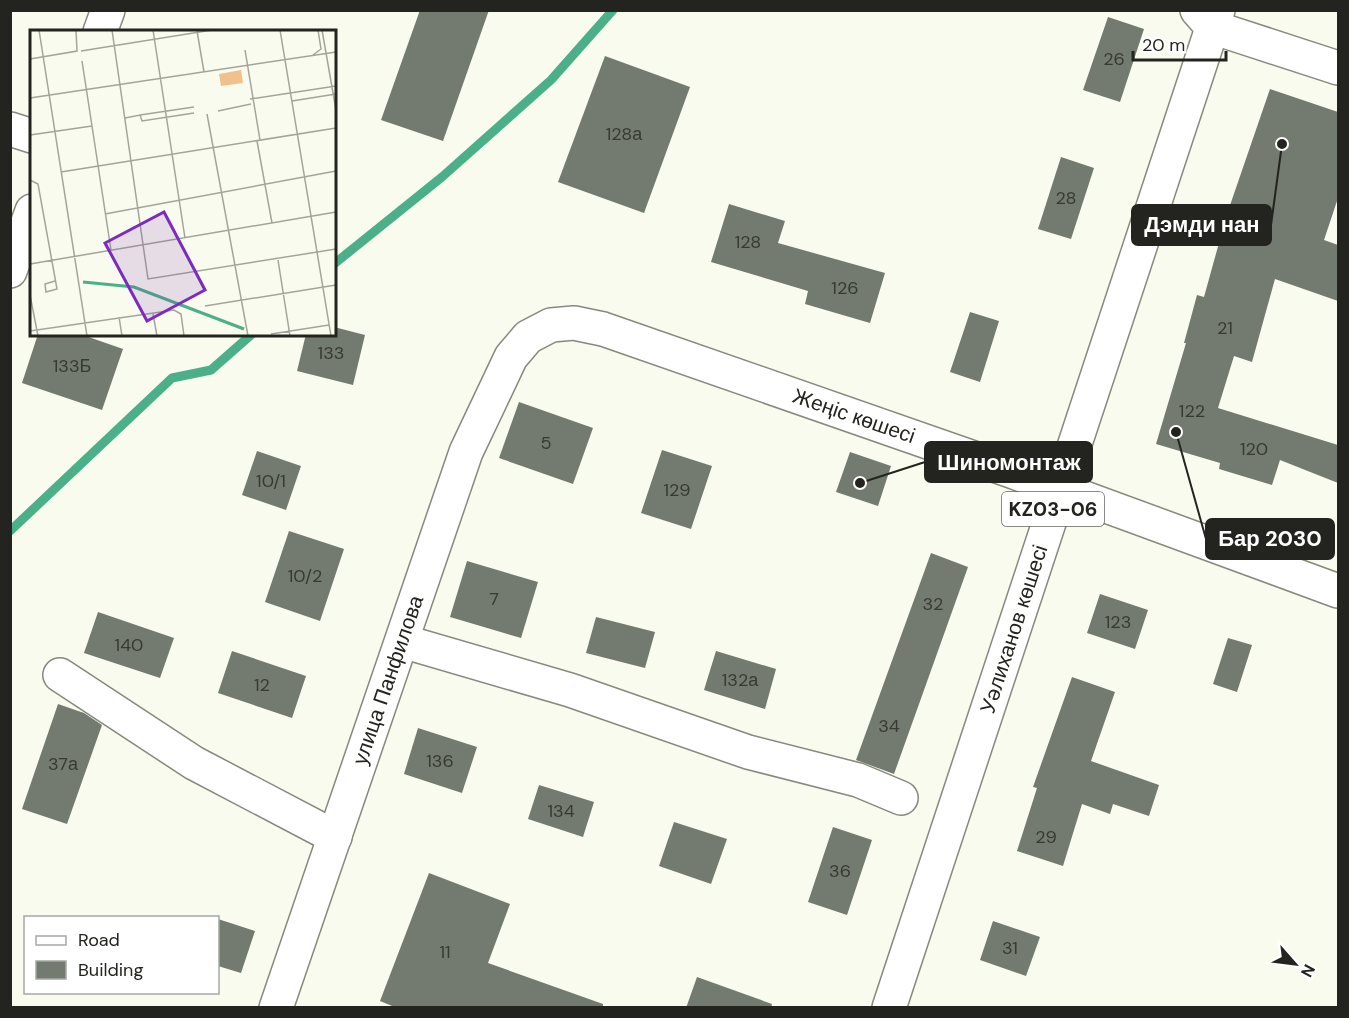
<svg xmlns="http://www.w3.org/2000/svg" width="1349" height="1018" viewBox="0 0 1349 1018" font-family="'DM Sans',sans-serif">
	<rect width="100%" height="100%" fill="#f8fbee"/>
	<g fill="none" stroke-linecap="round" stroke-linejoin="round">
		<g stroke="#4bb08a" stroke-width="9">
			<polyline points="334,264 442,177 551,80 613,10"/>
			<polyline points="10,531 172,378 211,370 252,334"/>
		</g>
	</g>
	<g fill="#737b71">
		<polygon points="420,10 489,10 443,141 381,120"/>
		<polygon points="1108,17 1144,29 1120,102 1083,90"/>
		<polygon points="605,56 690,87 644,213 558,182"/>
		<polygon points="1270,89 1338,112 1338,198 1324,240 1338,245 1338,301 1275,279 1252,362 1234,356 1218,408 1338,445 1338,483 1280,460 1272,485 1219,469 1220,463 1156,444 1186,343 1184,343 1197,295 1204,297 1227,214"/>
		<polygon points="1061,157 1094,168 1071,239 1038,229"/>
		<polygon points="729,204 785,221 778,243 885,273 870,323 805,304 808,291 711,262"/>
		<polygon points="970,312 999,321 980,382 950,372"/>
		<polygon points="334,327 365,335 353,385 297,371 306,334 334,334"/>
		<polygon points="38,334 80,334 123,349 102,410 22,383"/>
		<polygon points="519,402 593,428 573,484 499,458"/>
		<polygon points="662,450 712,466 691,529 641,513"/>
		<polygon points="257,451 301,466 286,510 242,495"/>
		<polygon points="850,452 891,466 878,506 836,492"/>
		<polygon points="289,531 344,549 320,621 265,602"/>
		<polygon points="931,553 968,567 894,774 856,760"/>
		<polygon points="467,561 538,582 521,638 450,617"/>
		<polygon points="1100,594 1148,610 1135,649 1087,633"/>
		<polygon points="98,612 174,638 160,678 84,653"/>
		<polygon points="596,617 655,632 645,668 586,653"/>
		<polygon points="1228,638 1252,645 1237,692 1213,684"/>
		<polygon points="232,651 306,676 292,718 218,693"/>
		<polygon points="716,651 776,669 765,709 704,690"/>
		<polygon points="1072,677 1115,692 1091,761 1159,785 1149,816 1113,804 1110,814 1082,804 1063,866 1017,851 1037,788 1033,787"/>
		<polygon points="58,704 84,713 102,725 67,824 22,809"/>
		<polygon points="418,728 477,747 462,793 404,774"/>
		<polygon points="539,785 594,802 583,837 528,819"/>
		<polygon points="674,822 727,839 711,884 659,866"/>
		<polygon points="833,827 872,840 847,915 808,902"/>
		<polygon points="429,873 510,904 488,963 603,1004 603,1008 397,1008 380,1001"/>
		<polygon points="218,919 255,931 241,973 218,966"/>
		<polygon points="993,921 1040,937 1026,976 980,960"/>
		<polygon points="697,977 772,1004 771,1008 686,1008"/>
	</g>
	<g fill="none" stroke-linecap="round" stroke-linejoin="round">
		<g stroke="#86897d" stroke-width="36">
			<g id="minor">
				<polyline points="1197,10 1212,27 1338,68"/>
				<polyline points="100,32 108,10"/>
				<polyline points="10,129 32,136"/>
				<polyline points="10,271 32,211"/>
				<polyline points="402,641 570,690 748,752 858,780 901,798"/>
				<polyline points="60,675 194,763 335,837"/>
				<polyline points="276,1008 466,452 511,357 528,337 551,325 574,323 603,329 1011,471 1338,591"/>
			</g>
		</g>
		<g stroke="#86897d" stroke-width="36">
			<polyline id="major" points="889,1008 1218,10"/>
		</g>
		<use href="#minor" stroke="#fff" stroke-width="33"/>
		<use href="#major" stroke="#fff" stroke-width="33"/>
	</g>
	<g text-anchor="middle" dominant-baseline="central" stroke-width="5" stroke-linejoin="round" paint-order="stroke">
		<g font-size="18" fill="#373a34">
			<text x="1114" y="59">26</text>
			<text x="624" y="134">128а</text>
			<text x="1066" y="198">28</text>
			<text x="748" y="242">128</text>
			<text x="845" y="288">126</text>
			<text x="1225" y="328">21</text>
			<text x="331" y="353">133</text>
			<text x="72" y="366">133Б</text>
			<text x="1192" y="411">122</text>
			<text x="546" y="443">5</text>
			<text x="1254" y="449">120</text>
			<text x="271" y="481">10/1</text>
			<text x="677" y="490">129</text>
			<text x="305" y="576">10/2</text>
			<text x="494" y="599">7</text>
			<text x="933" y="604">32</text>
			<text x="1118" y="622">123</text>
			<text x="129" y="645">140</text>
			<text x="740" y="680">132а</text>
			<text x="262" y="685">12</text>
			<text x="889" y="726">34</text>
			<text x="440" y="761">136</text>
			<text x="63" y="764">37а</text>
			<text x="561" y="811">134</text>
			<text x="1046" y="837">29</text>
			<text x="840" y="871">36</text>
			<text x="1010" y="948">31</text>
			<text x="445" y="952">11</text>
		</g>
		<rect fill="#fff" stroke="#656662" stroke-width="1.5" x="1002" y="492" width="102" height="34" rx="4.5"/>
		<g font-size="20" font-weight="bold" fill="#23241f">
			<text x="1053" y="509">KZ03-06</text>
		</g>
		<g font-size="21" fill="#23241f" stroke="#fff">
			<text transform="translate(854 416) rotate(19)">Жеңіс көшесі</text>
			<text transform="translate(1014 629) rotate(-72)">Уәлиханов көшесі</text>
			<text transform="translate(388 680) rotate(-71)">улица Панфилова</text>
		</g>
	</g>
	<g transform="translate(30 30)">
		<rect width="306" height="306" fill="#f8fbee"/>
		<path d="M211 40 213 53 191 56 189 44Z" fill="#f0c18c"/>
		<path fill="none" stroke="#4bb08a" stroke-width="3" d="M53 252 104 257 214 299"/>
		<path fill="none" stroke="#a3a59b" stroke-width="1.5" d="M9 0 57 306M82 0 118 249 306 219M123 0 155 208M250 0 301 306M292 0 306 80M167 1 174 42M215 20 230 110M51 21 182 0M283 25 291 19 288 0M0 29 47 21 46 0M52 31 81 220M0 68 306 22M220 69 306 56M262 71 306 64M188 81 221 74M177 84 218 306M110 85 164 77M95 88 110 85 112 91 164 83M0 105 62 96M227 111 242 193M31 142 306 98M0 150 8 154 27 259 16 262 15 254 25 251M75 184 306 141M248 230 260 306M0 234 306 182M0 265 8 306M175 276 306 255M123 284 127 306M89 287 92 306M0 301 144 280 151 284 154 306M241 304 299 295"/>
		<path fill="#7b2cbf" fill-opacity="0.15" stroke="#7b2cbf" stroke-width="3" d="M134 182 175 260 117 291 75 213Z"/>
		<rect width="306" height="306" fill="none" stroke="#23241f" stroke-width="3"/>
	</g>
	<path fill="none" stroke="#23241f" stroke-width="2" d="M1282 144L1271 225M860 483L925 462M1176 432L1206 539"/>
	<g fill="#23241f" stroke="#fff" stroke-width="2">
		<circle cx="1282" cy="144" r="6"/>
		<circle cx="860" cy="483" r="6"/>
		<circle cx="1176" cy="432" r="6"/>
	</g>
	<g fill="#23241f" stroke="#23241f" stroke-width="2">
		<rect x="1132" y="205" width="139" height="40" rx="6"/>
		<rect x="925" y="442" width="167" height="40" rx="6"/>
		<rect x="1206" y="519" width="128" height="40" rx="6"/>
	</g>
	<g font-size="22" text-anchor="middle" font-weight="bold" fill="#fff">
		<text x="1202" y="232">Дэмди нан</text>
		<text x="1009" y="470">Шиномонтаж</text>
		<text x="1270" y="546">Бар 2030</text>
	</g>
	<rect width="1349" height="1018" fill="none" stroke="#23241f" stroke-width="24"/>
	<rect x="24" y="916" width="195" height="78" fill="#ffffff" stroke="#a7a7a5" stroke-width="1.5"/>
	<rect x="36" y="936" width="30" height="9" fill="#ffffff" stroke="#a7a7a5" stroke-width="1.5"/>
	<text x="78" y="946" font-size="18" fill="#23241f">Road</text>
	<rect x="36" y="961" width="30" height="18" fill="#737b71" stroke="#a7a7a5" stroke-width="1.5"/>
	<text x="78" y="976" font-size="18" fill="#23241f">Building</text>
	<g transform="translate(1295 964) rotate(118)" stroke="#ffffff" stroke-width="4.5" paint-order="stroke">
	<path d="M0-4.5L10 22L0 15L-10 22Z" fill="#23241f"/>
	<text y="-9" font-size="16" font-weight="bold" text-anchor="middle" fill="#23241f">N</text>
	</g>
	<path d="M1133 51v9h93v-9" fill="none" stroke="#23241f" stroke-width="3"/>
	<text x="1142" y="51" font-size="18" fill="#23241f" stroke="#ffffff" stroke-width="4.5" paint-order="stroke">20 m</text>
</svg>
